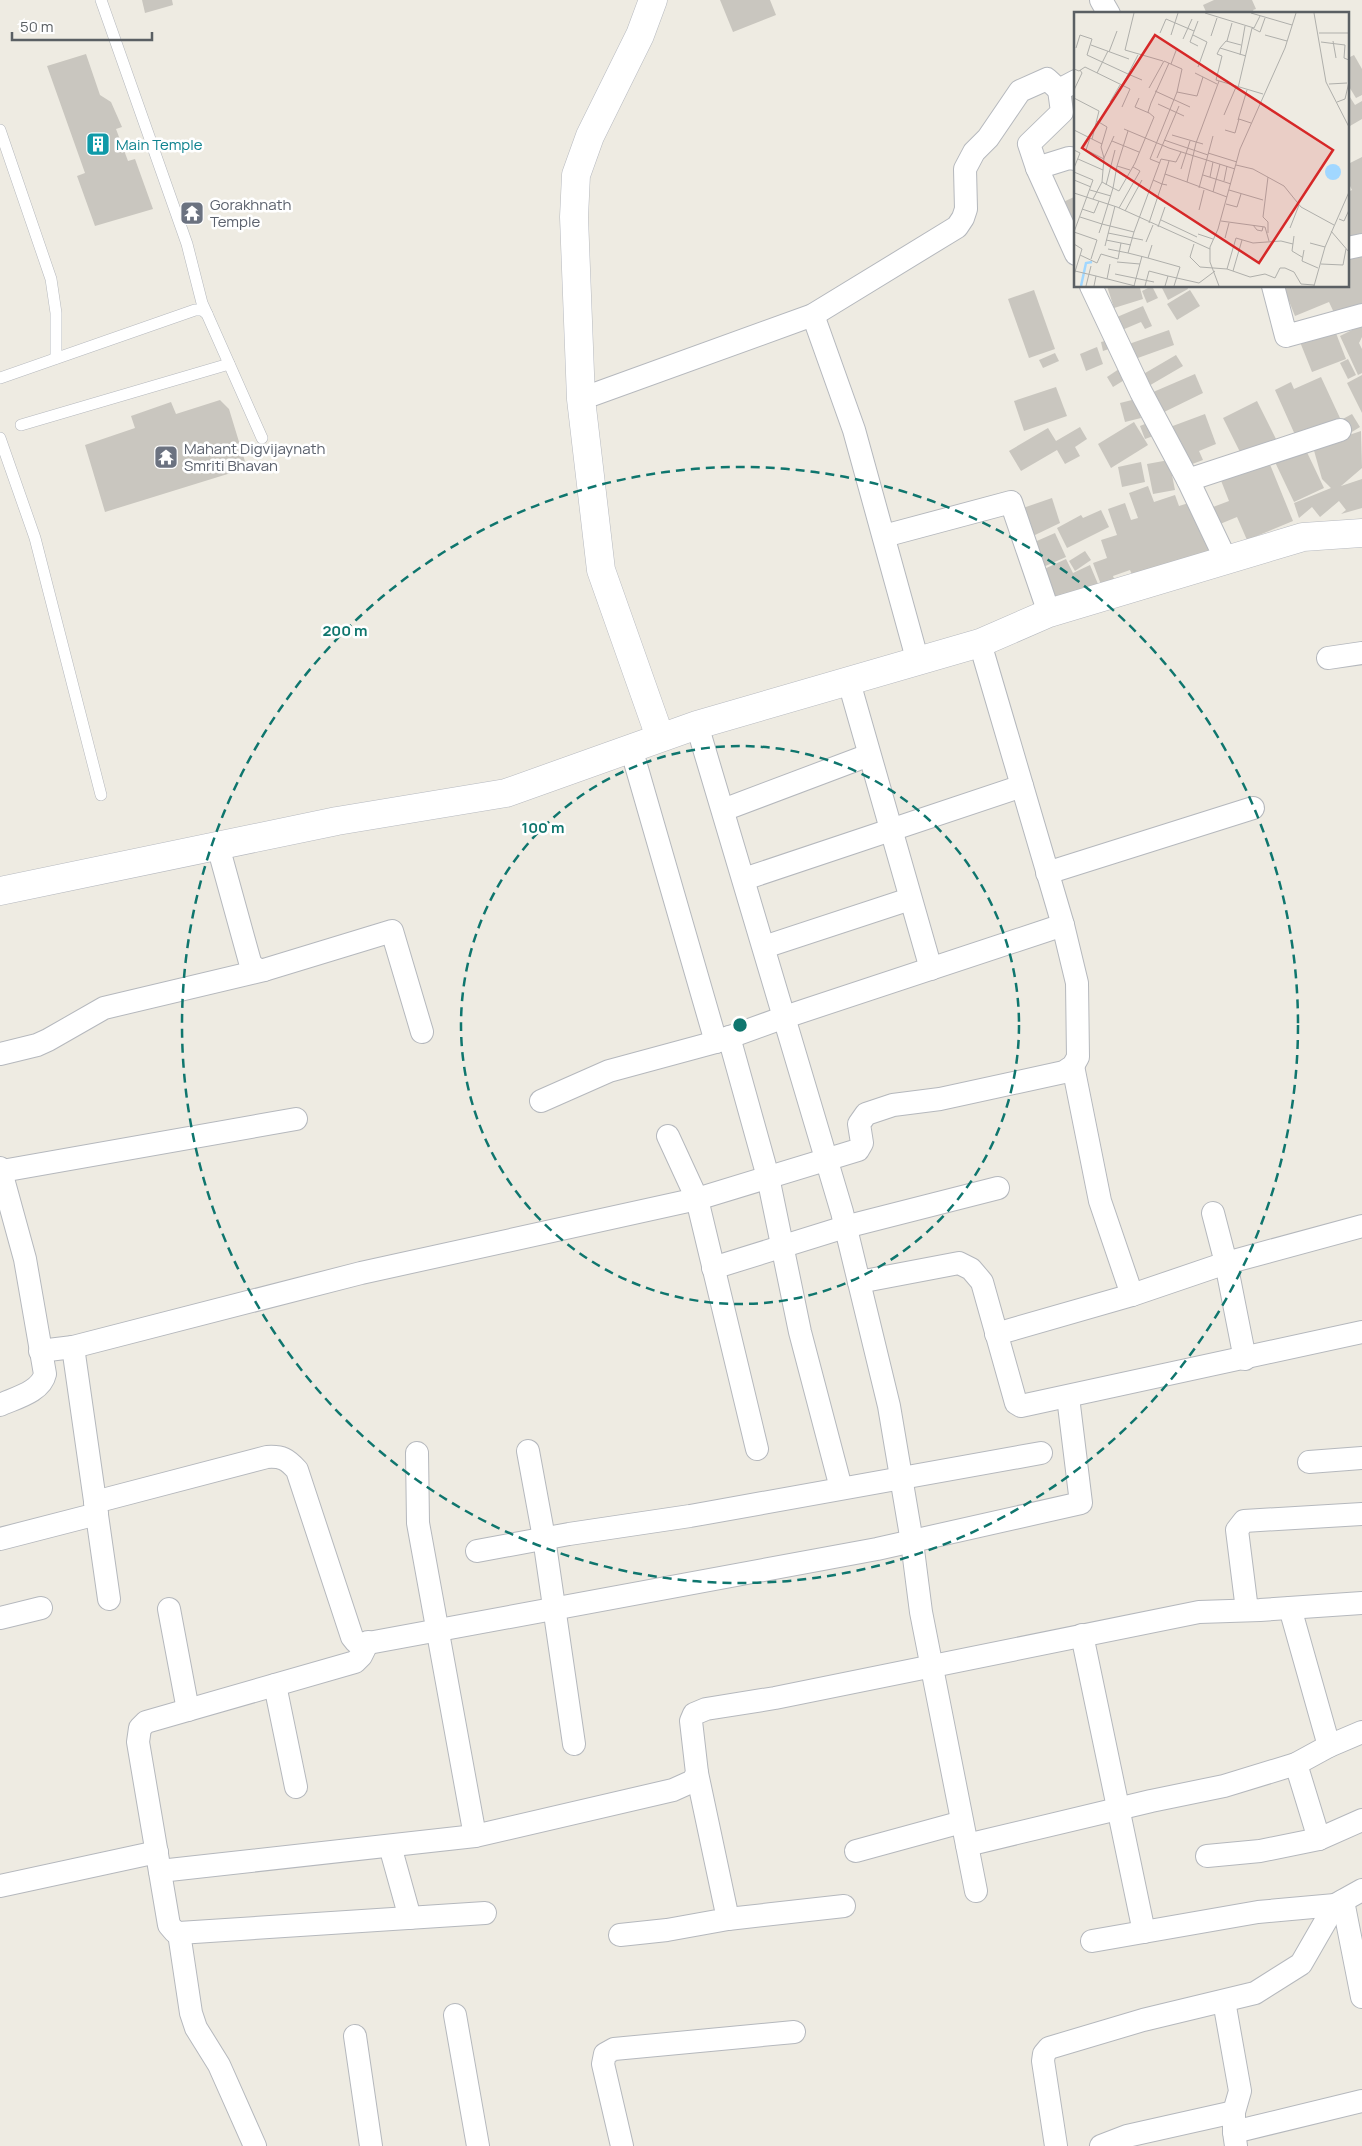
<svg xmlns="http://www.w3.org/2000/svg" width="1362" height="2146" viewBox="0 0 1362 2146" font-family="Manrope,sans-serif">
	<rect width="100%" height="100%" fill="#eeebe2"/>
	<g fill="#c9c6bf">
		<polygon points="142,0 172,0 173,5 145,13"/>
		<polygon points="720,0 770,0 776,15 733,32"/>
		<polygon points="1214,0 1252,0 1256,9 1253,10 1255,14 1207,14 1203,5"/>
		<polygon points="86,54 100,95 111,102 122,127 116,129 128,161 135,159 153,209 95,226 77,176 85,173 47,66"/>
		<polygon points="1354,55 1362,69 1362,95 1356,98 1348,85 1348,58"/>
		<polygon points="1348,94 1355,105 1362,101 1362,119 1350,126 1348,122"/>
		<polygon points="1076,95 1076,115 1075,115 1069,97"/>
		<polygon points="1362,157 1362,238 1348,239 1348,192 1352,190 1348,182 1348,164"/>
		<polygon points="1074,197 1076,201 1076,242 1059,204"/>
		<polygon points="1362,249 1362,306 1336,317 1329,302 1295,316 1283,286 1348,286 1348,255"/>
		<polygon points="1107,286 1143,286 1140,288 1143,299 1114,308"/>
		<polygon points="1152,286 1158,298 1147,303 1142,291"/>
		<polygon points="1161,286 1187,286 1188,289 1168,300"/>
		<polygon points="1034,290 1055,349 1029,358 1008,299"/>
		<polygon points="1190,290 1200,306 1177,320 1167,304"/>
		<polygon points="1143,306 1152,326 1145,329 1141,322 1122,330 1117,317"/>
		<polygon points="1362,325 1362,337 1359,343 1362,349 1362,373 1358,375 1340,336"/>
		<polygon points="1334,328 1346,359 1312,372 1300,342"/>
		<polygon points="1169,330 1174,345 1135,359 1129,344"/>
		<polygon points="1113,339 1115,347 1103,351 1101,342"/>
		<polygon points="1097,347 1103,364 1086,371 1080,354"/>
		<polygon points="1055,353 1059,361 1043,368 1039,360"/>
		<polygon points="1176,355 1183,366 1147,387 1140,376"/>
		<polygon points="1348,359 1356,375 1348,379 1340,363"/>
		<polygon points="1119,369 1126,379 1113,387 1107,377"/>
		<polygon points="1195,374 1203,393 1160,414 1151,393"/>
		<polygon points="1362,375 1362,413 1347,383"/>
		<polygon points="1321,377 1340,418 1296,437 1275,390 1291,382 1294,389"/>
		<polygon points="1056,387 1067,416 1024,431 1014,401"/>
		<polygon points="1136,399 1141,418 1125,422 1120,403"/>
		<polygon points="220,400 229,409 247,468 105,512 85,445 135,428 131,416 171,402 176,414"/>
		<polygon points="1257,401 1276,439 1242,456 1223,418"/>
		<polygon points="1205,414 1216,444 1199,451 1203,460 1187,466 1170,427"/>
		<polygon points="1352,414 1360,427 1347,435 1339,421"/>
		<polygon points="1134,422 1148,445 1111,468 1098,444"/>
		<polygon points="1150,422 1156,435 1145,439 1140,426"/>
		<polygon points="1080,427 1087,439 1075,447 1080,456 1065,464 1057,450 1021,471 1009,451 1048,428 1056,441"/>
		<polygon points="1361,431 1362,468 1341,486 1362,479 1362,508 1341,514 1346,510 1339,501 1320,517 1312,507 1299,518 1294,503 1331,488 1322,479 1313,447"/>
		<polygon points="1304,446 1324,488 1294,502 1274,460"/>
		<polygon points="1169,460 1175,490 1153,494 1147,464"/>
		<polygon points="1141,462 1145,482 1122,487 1118,467"/>
		<polygon points="1269,462 1293,521 1247,540 1237,517 1220,524 1213,507 1229,501 1220,478"/>
		<polygon points="1148,486 1154,502 1175,495 1179,506 1195,501 1212,550 1133,577 1130,570 1113,576 1116,585 1103,590 1093,563 1107,558 1101,540 1117,535 1108,509 1125,503 1131,520 1138,518 1129,493"/>
		<polygon points="1052,498 1060,523 1033,536 1023,508"/>
		<polygon points="1101,510 1109,527 1067,548 1057,528 1081,515 1083,518"/>
		<polygon points="1055,533 1066,557 1041,568 1030,544"/>
		<polygon points="1085,551 1091,560 1075,571 1069,561"/>
		<polygon points="1066,559 1073,573 1090,565 1098,584 1057,603 1042,570"/>
	</g>
	<g fill="none" stroke-linecap="round" stroke-linejoin="round">
		<g stroke="#b5b8bd" stroke-width="12">
			<g id="lane">
				<polyline points="101,0 187,244 202,303 207,314"/>
				<polyline points="0,130 51,279 56,313 56,358"/>
				<polyline points="0,378 195,310 202,310 207,314 262,438"/>
				<polyline points="21,425 229,364"/>
				<polyline points="0,438 35,538 101,795"/>
			</g>
		</g>
		<g stroke="#b5b8bd" stroke-width="24">
			<g id="street">
				<polyline points="1101,0 1109,14"/>
				<polyline points="1076,81 1059,90 1062,112 1029,144 1037,168 1076,254"/>
				<polyline points="1037,168 1069,158 1076,159"/>
				<polyline points="1348,248 1362,245"/>
				<polyline points="1091,286 1141,392 1188,480 1226,560"/>
				<polyline points="1273,286 1286,336 1362,315"/>
				<polyline points="813,315 854,430 918,662"/>
				<polyline points="581,399 813,315 957,227 963,218 966,209 965,169 974,152 988,138 1020,91 1047,79 1059,90"/>
				<polyline points="1188,480 1340,430"/>
				<polyline points="884,536 1011,502 1049,613"/>
				<polyline points="1328,658 1362,653"/>
				<polyline points="849,682 931,969"/>
				<polyline points="697,725 842,1212 889,1406 912,1542 921,1612 976,1891"/>
				<polyline points="631,748 716,1042"/>
				<polyline points="723,810 869,755"/>
				<path d="M218 846 250 962C254 968 257 970 264 970L392 931 422 1032"/>
				<polyline points="1047,873 1253,808"/>
				<polyline points="744,879 1022,786"/>
				<polyline points="764,947 910,899"/>
				<polyline points="729,1037 768,1177 800,1332 841,1488"/>
				<polyline points="0,1054 37,1045 48,1040 104,1008 264,970"/>
				<polyline points="1073,1066 1100,1201 1132,1295"/>
				<polyline points="541,1101 609,1071 716,1042 785,1017 1063,925"/>
				<polyline points="668,1136 697,1199 757,1449"/>
				<path d="M0 1168 25 1259 45 1374C41 1392 15 1398 0 1405"/>
				<polyline points="2,1171 296,1119"/>
				<polyline points="713,1268 845,1227 998,1188"/>
				<polyline points="859,1282 959,1263 971,1269 982,1282 1016,1403 1021,1406 1362,1332"/>
				<polyline points="996,1334 1132,1295 1226,1263 1213,1213"/>
				<polyline points="73,1347 109,1599"/>
				<polyline points="40,1351 73,1347 361,1273 697,1199 858,1150 862,1143 859,1124 866,1114 893,1105 940,1099 1064,1072 1073,1066 1078,1057 1077,983 1063,925 980,643"/>
				<polyline points="1245,1359 1226,1263 1362,1226"/>
				<polyline points="528,1451 544,1538 574,1744"/>
				<polyline points="417,1453 418,1523 475,1836"/>
				<polyline points="1309,1462 1362,1458"/>
				<path d="M95 1502 267 1457C282 1456 287 1459 297 1470L352 1637 356 1642 363 1644 877 1549 1081 1503 1068 1397"/>
				<polyline points="0,1539 97,1514"/>
				<polyline points="477,1551 569,1534 690,1516 1041,1453"/>
				<polyline points="1290,1608 1329,1746 1362,1732"/>
				<polyline points="169,1609 188,1710"/>
				<polyline points="1247,1610 1237,1530 1244,1521 1362,1514"/>
				<polyline points="0,1618 41,1608"/>
				<polyline points="1082,1635 1144,1932"/>
				<polyline points="368,1642 361,1656 355,1662 146,1722 140,1728 138,1742 169,1925 175,1932 179,1933 485,1913"/>
				<polyline points="275,1685 296,1787"/>
				<polyline points="1296,1764 1319,1839"/>
				<polyline points="967,1845 1151,1801 1224,1786 1296,1764 1329,1746"/>
				<polyline points="390,1846 410,1918"/>
				<polyline points="856,1851 962,1822"/>
				<polyline points="1207,1856 1260,1851 1319,1839 1362,1820"/>
				<polyline points="160,1871 475,1836 673,1790 693,1781 697,1773 691,1721 694,1714 706,1709 775,1698 1199,1612 1260,1610 1362,1603"/>
				<polyline points="0,1886 157,1852"/>
				<polyline points="1343,1901 1362,1997"/>
				<polyline points="728,1919 844,1906"/>
				<polyline points="179,1933 191,2013 196,2028 219,2065 255,2146"/>
				<polyline points="620,1935 667,1930 728,1919 697,1773"/>
				<polyline points="1092,1941 1258,1912 1335,1905"/>
				<polyline points="1224,2001 1240,2091 1234,2112 1234,2132 1236,2146"/>
				<polyline points="455,2015 478,2146"/>
				<polyline points="355,2036 371,2146"/>
				<polyline points="1234,2132 1362,2101"/>
				<polyline points="622,2146 603,2064 605,2054 614,2049 794,2032"/>
				<polyline points="1056,2146 1043,2061 1044,2054 1049,2048 1143,2020 1255,1993 1301,1964 1335,1905 1362,1890"/>
				<polyline points="1101,2146 1127,2136 1234,2112"/>
			</g>
		</g>
		<g stroke="#b6b9bf" stroke-width="29">
			<g id="secondary">
				<polyline points="653,0 640,35 590,136 576,175 574,217 581,399 601,570 660,737"/>
				<polyline points="0,891 337,821 506,793 697,725 980,643 1049,613 1303,537 1362,533"/>
			</g>
		</g>
		<use href="#lane" stroke="#fff" stroke-width="11"/>
		<use href="#street" stroke="#fff" stroke-width="22"/>
		<use href="#secondary" stroke="#fff" stroke-width="28"/>
	</g>
	<g fill="none" stroke="#0f766e" stroke-width="2.5" stroke-dasharray="9 6">
		<circle cx="740" cy="1025" r="279"/>
		<circle cx="740" cy="1025" r="558"/>
	</g>
	<defs>
		<g id="building-square" transform="scale(1.25)"><rect x="-9" y="-9" width="18" height="18" rx="4" fill="#0f9aa8" stroke="#fff"/><path d="M-4-6H4V6H1V3H-1V6H-4ZM-2.5-4.3h1.7v1.8h-1.7ZM.8-4.3h1.7v1.8H.8ZM-2.5-1h1.7V.8h-1.7ZM.8-1h1.7V.8H.8Z" fill="#fff"/></g>
		<g id="temple-square" transform="scale(1.25)"><rect x="-9" y="-9" width="18" height="18" rx="4" fill="#6b7280" stroke="#fff"/><path d="M0-6L5-2H3V0L6.5 2.5H4V6H1.5V3h-3V6H-4V2.5H-6.5L-3 0V-2H-5Z" fill="#fff"/></g>
	</defs>
	<g fill-rule="evenodd">
		<use href="#building-square" x="98" y="144"/>
		<use href="#temple-square" x="192" y="213"/>
		<use href="#temple-square" x="166" y="457"/>
	</g>
	<g text-anchor="middle" dominant-baseline="central" stroke-width="5" stroke-linejoin="round" paint-order="stroke">
		<g font-size="15" fill="#0d838f" stroke="#fff" text-anchor="start">
			<text x="116" y="144">Main Temple</text>
		</g>
		<g font-size="15" fill="#5b616d" stroke="#fff" text-anchor="start">
			<text x="210" y="204">Gorakhnath<tspan x="210" dy="17">Temple</tspan></text>
			<text x="184" y="448">Mahant Digvijaynath<tspan x="184" dy="17">Smriti Bhavan</tspan></text>
		</g>
	</g>
	<g transform="translate(1074 12)">
		<rect width="275" height="275" fill="#eeebe2"/>
		<path d="M251 160a8 8 0 1 1 16 0a8 8 0 1 1-16 0Z" fill="#a1d7ff"/>
		<path fill="none" stroke="#a1d7ff" stroke-width="2.5" d="M7 274 12 251 18 250"/>
		<path fill="none" stroke="#afafab" stroke-width="1" d="M60 1 51 38 89 49M131 1 180 16 186 4M177 1 218 13M240 1 252 70 275 115M86 21 92 7 120 19M245 21H275M97 23 104 1M119 23 133 30 124 55M191 23 213 29M137 24 143 6M109 27 118 7M153 29 158 11M259 29 262 46M247 30 271 33 270 46 275 48M17 33 55 47M167 33 152 29 146 36 143 42 148 44 142 68 189 82M124 34 116 30 124 9M2 36 6 23 18 27 13 43 54 62M146 36 172 44M35 40 43 19M166 43 171 14M95 51 77 91 74 100 80 105 61 151 45 179 39 176 28 212 60 220 87 147 102 150 107 140M97 52 103 36M0 57 5 59 11 55 56 77 48 95M23 61 34 39M121 61 143 72M54 62 68 68M145 69 122 131 113 170 153 185M255 72 273 71M48 74 64 43M75 76 90 49 108 57 103 80M164 76 178 16 186 20 191 6M0 78 8 61 6 58M81 79 116 95M0 86 25 99 18 127M65 86 61 95 75 101M36 90 46 73M263 90 271 87 275 70M84 92 110 104M150 103 162 75M164 108 173 78M23 109 33 115 27 135 30 146 28 170 39 176 43 154 56 158M50 117 95 136 161 157M0 118 28 132M151 118 161 121 165 107 177 111M98 123 129 132M16 126 12 138 30 147M90 128 134 143M38 129 65 140M0 138 6 141 0 156M134 141 163 150M30 146 40 124M83 146 105 94M4 147 29 158M86 151 76 147 103 80 123 84 129 65M162 153 179 157 210 174 227 195 260 213M43 154 54 119M107 157 116 129M0 160 19 168 0 220M91 162 113 170M129 163 157 172M136 165 139 150M0 168 17 175M150 169 153 154M32 173 41 138M93 173 88 172 95 149M125 176 139 124M16 178 37 184M155 178 189 188M139 180 146 152M0 181 43 195 136 237M19 187 28 170M152 192 163 195 167 182M45 196 66 159 59 155M8 197 20 201 25 189M125 198 130 178M51 199 68 168M6 205 28 212 25 221M265 207 270 209 275 198M87 208 123 225M147 209 191 215 195 229M75 211 88 172 79 168M179 213 183 218 188 219 189 215M84 215 91 195M216 216 225 193M257 219 275 240M0 220 23 228 17 247M60 220 54 241 74 246 78 233M34 221 69 228M194 221V210L189 205 194 165M124 222 139 227M220 224 218 239 228 245M151 226 155 211M32 228 57 233M72 230 79 213M236 231 251 235M0 232 8 237 0 263M120 232 116 245 126 255 153 257 176 265 191 262 201 266 206 256H211L220 260 227 272 240 273M31 234 41 194M34 237 54 241M230 238 228 249 244 256M6 243 23 251 27 242 44 247 47 231M74 246 106 255 100 274M43 250 66 252M247 252 269 253 272 237M153 257 162 226 179 231 207 229 219 232M1 259 22 264M159 259 168 228M41 262 80 270M33 267 36 252M12 274 17 254M20 274 22 264 61 274M60 274 68 244M71 274 75 259 94 264M91 274 94 264 125 271 141 259M145 274 136 250V235L144 217 166 137 211 36 222 1M240 274 251 235 275 180"/>
		<path fill="#d62828" fill-opacity="0.15" stroke="#d62828" stroke-width="2.5" d="M81 23 259 138 185 251 8 136Z"/>
		<rect width="275" height="275" fill="none" stroke="#5a5f63" stroke-width="2.5"/>
	</g>
	<circle cx="740" cy="1025" r="8" fill="#0f766e" stroke="#fff" stroke-width="2.5"/>
	<g font-size="15" text-anchor="middle" font-weight="bold" fill="#0f766e" stroke="#fff" stroke-width="5" stroke-linejoin="round" paint-order="stroke">
		<text x="345" y="636">200 m</text>
		<text x="543" y="833">100 m</text>
	</g>
	<path d="M12 32v8h140v-8" fill="none" stroke="#5a5f63" stroke-width="2.5"/>
	<text x="20" y="32" font-size="15" fill="#5a5f63" stroke="#ffffff" stroke-width="4" paint-order="stroke">50 m</text>
</svg>
